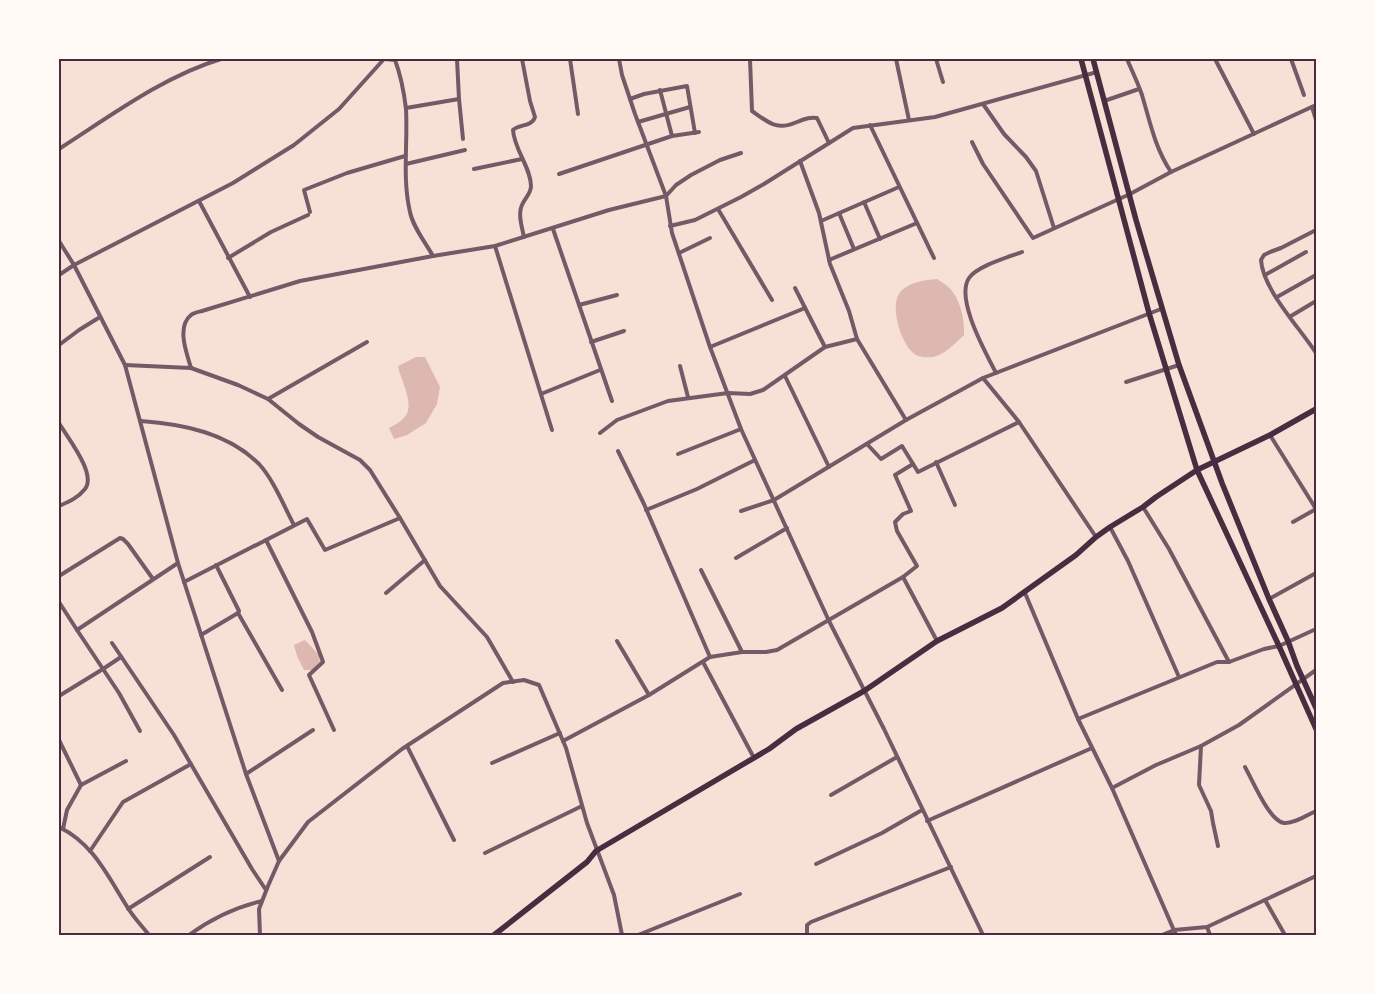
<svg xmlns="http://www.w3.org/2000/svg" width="1375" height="994" viewBox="0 0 1375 994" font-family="Manrope,sans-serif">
	<rect width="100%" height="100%" fill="#f7e1d7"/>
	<g fill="#dcb8b0">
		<path d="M937 279C940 281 944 283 947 286 960 296 965 320 964 335 955 343 945 355 933 357 925 358 916 357 911 351 900 339 889 304 901 291 910 282 925 280 937 279Z"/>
		<path d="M416 357H425L440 387 437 404 426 423 407 435 394 439 389 428C394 425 399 423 403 419 417 407 401 382 398 366Z"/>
		<polygon points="305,640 319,655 320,663 313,670 304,670 297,656 294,645"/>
	</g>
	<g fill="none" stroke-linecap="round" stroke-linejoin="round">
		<g stroke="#755966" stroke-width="4">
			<polyline points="75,59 76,59"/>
			<polyline points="385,59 395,60 396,59"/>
			<polyline points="457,59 459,99 463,139"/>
			<path d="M522 59 530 101 535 117C532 127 519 124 513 130 514 149 531 168 531 186 531 193 526 197 523 203 517 213 522 227 524 237"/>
			<polyline points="570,59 578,114"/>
			<polyline points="619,59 622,75 635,114 666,196 672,233 710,347 741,429 829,621 884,729 983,935"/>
			<path d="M750 59 752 111C769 123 777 131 797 122 805 119 809 117 817 118L829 143"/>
			<polyline points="896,59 909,120"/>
			<polyline points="936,59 943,82"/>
			<path d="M1127 59C1132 71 1138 83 1142 95 1150 122 1155 148 1171 172"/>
			<polyline points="1215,59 1254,134"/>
			<polyline points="1291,59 1304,95"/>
			<path d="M395 60C401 76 404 92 406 109 408 143 402 178 410 212 413 227 425 242 433 256"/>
			<polyline points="660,90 672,136"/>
			<polyline points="630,99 644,94 687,86 695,133"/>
			<polyline points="1104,101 1139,89"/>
			<polyline points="983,104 1004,134 1026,157 1036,171 1054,228"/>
			<polyline points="1312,107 1316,120"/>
			<polyline points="406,108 459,99"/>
			<polyline points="638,122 690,107"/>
			<polyline points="870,125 934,258"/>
			<polyline points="972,142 983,164 1033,238 1130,194 1171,172 1316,105"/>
			<path d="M59 149C109 117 164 76 221 59"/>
			<polyline points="800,161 819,213 830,264 849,311 857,339 906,420"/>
			<polyline points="406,164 465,150"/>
			<polyline points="474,169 522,159"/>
			<polyline points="559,174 672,136 699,132"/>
			<polyline points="199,201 250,297"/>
			<polyline points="864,202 880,239"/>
			<polyline points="718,209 772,300"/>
			<polyline points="310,212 304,190 347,173 405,156"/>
			<polyline points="839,213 854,249"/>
			<polyline points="821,221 899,187"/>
			<polyline points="670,226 695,220 741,197 764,184 853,128 935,117 1097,72"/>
			<polyline points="553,229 612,401"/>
			<path d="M1316 230 1281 248 1270 252 1264 255 1261 260C1263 290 1300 328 1316 353"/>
			<polyline points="59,241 74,265 125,365 178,563 246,774 279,861"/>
			<polyline points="495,246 552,430"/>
			<polyline points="679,253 710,238"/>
			<polyline points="228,258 271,232 308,215"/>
			<polyline points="829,260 917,223"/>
			<polyline points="59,275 74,265 233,183 294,145 339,109 384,59"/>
			<polyline points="1265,275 1306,252"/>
			<polyline points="795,288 825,347"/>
			<polyline points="1277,297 1316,275"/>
			<polyline points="579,305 617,295"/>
			<polyline points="1291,316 1316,301"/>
			<polyline points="591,342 624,331"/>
			<polyline points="59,345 79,330 100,317"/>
			<polyline points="710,347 805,308"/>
			<polyline points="125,365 191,368 238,385 268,399 299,424 318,437 360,460 370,470 400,518 440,586 487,637 513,682"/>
			<polyline points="680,366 688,397"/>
			<path d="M191 368C187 354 176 327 191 315 193 313 198 312 202 311L300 281 433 256 495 246 609 210 666 196 676 185 691 175 720 160 741 153"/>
			<path d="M996 373C986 353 955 299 969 278 977 266 1009 257 1022 252"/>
			<polyline points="785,376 829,467"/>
			<polyline points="983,378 1019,422 1096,537"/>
			<polyline points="1126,382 1179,365"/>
			<polyline points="541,394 600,370"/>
			<polyline points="268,399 367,342"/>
			<path d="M141 421C183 424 228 433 259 464 273 479 284 506 294 525"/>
			<path d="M59 423C67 437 97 474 85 489 78 498 68 502 59 506"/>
			<polyline points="600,433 617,420 668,401 728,393 750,394 763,390 825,347 857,339"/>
			<polyline points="1270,435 1316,509"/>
			<polyline points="867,444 881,459 902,446 918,472 1019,422"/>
			<polyline points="618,451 644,504 710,657"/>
			<polyline points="678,454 741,429"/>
			<polyline points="936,462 955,505"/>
			<polyline points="1143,507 1169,549 1229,662"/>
			<polyline points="646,510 697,489 755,460"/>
			<polyline points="741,511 774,500 906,420 983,378 1161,309"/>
			<polyline points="1293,522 1316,509"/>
			<polyline points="1110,527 1128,561 1179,677"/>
			<polyline points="266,540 312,632 322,659 323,662 309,675 334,730"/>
			<polyline points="736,558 787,528"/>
			<polyline points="701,570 742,652"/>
			<polyline points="59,576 120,538 123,539 128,544 153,579"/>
			<polyline points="903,577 917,566 897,531 895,522 903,514 911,511 895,475 913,464"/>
			<polyline points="184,582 307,519 325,550 400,518"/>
			<polyline points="386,593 425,560"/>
			<polyline points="1025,593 1078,719 1112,788 1176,935"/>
			<polyline points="1269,599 1316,573"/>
			<polyline points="59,602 77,630 178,563"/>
			<polyline points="238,613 282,690"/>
			<polyline points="201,635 238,613 239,611 216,565"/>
			<polyline points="617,641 649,695"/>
			<polyline points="112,643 174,735 252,869 266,890"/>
			<polyline points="121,657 103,669 119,693 140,731"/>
			<polyline points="703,662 754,758"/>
			<polyline points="59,696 103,669 77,630"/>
			<polyline points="1078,719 1217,662 1229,662 1264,649 1279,646 1316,629"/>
			<polyline points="59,740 81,785"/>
			<polyline points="563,741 649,695 710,657 742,652 766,652 777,650 903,577 937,641"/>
			<polyline points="407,746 454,840"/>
			<polyline points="1201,746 1199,785 1211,811 1213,823 1218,846"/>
			<polyline points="492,763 560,733"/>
			<path d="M1245 767C1252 779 1269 821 1284 823 1294 824 1307 815 1316 811"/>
			<polyline points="246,774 313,730"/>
			<polyline points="1112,788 1156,765 1201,746 1239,725 1316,670"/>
			<polyline points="831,795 897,757"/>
			<polyline points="927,821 1092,748"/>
			<path d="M59 827C94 844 108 877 128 908 134 918 142 926 149 935"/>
			<polyline points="63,829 67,810 81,785 126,761"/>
			<polyline points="90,851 123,802 191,764"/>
			<polyline points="485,853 582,806"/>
			<polyline points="816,864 882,833 922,810"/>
			<polyline points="1265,900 1285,935"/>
			<polyline points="128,909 210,857"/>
			<polyline points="1207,927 1210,935"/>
			<path d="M189 935C211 919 236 907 262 901"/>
			<polyline points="260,935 259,909 268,886 279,861 308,822 402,749 503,683 524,680 539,685 566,748 587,823 614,895 622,935"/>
			<polyline points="638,935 740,894"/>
			<polyline points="807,935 807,925 811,922 951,867"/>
			<polyline points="1162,935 1174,930 1207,927 1316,876"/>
		</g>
		<g stroke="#4a2c40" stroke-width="5.5">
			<polyline points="1081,59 1149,313 1197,470 1279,646 1316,729"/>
			<polyline points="1093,59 1136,220 1179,365 1222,483 1269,599 1288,641 1297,666 1316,708"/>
			<polyline points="494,935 587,862 596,851 769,749 796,729 864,691 937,641 1002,608 1076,555 1096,537 1110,527 1143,507 1156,497 1197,470 1270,435 1316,409"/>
		</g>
	</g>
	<rect width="1375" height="994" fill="none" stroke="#fffaf5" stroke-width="120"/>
	<rect x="60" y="60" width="1255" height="874" fill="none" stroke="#4a2c40" stroke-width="2"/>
</svg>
